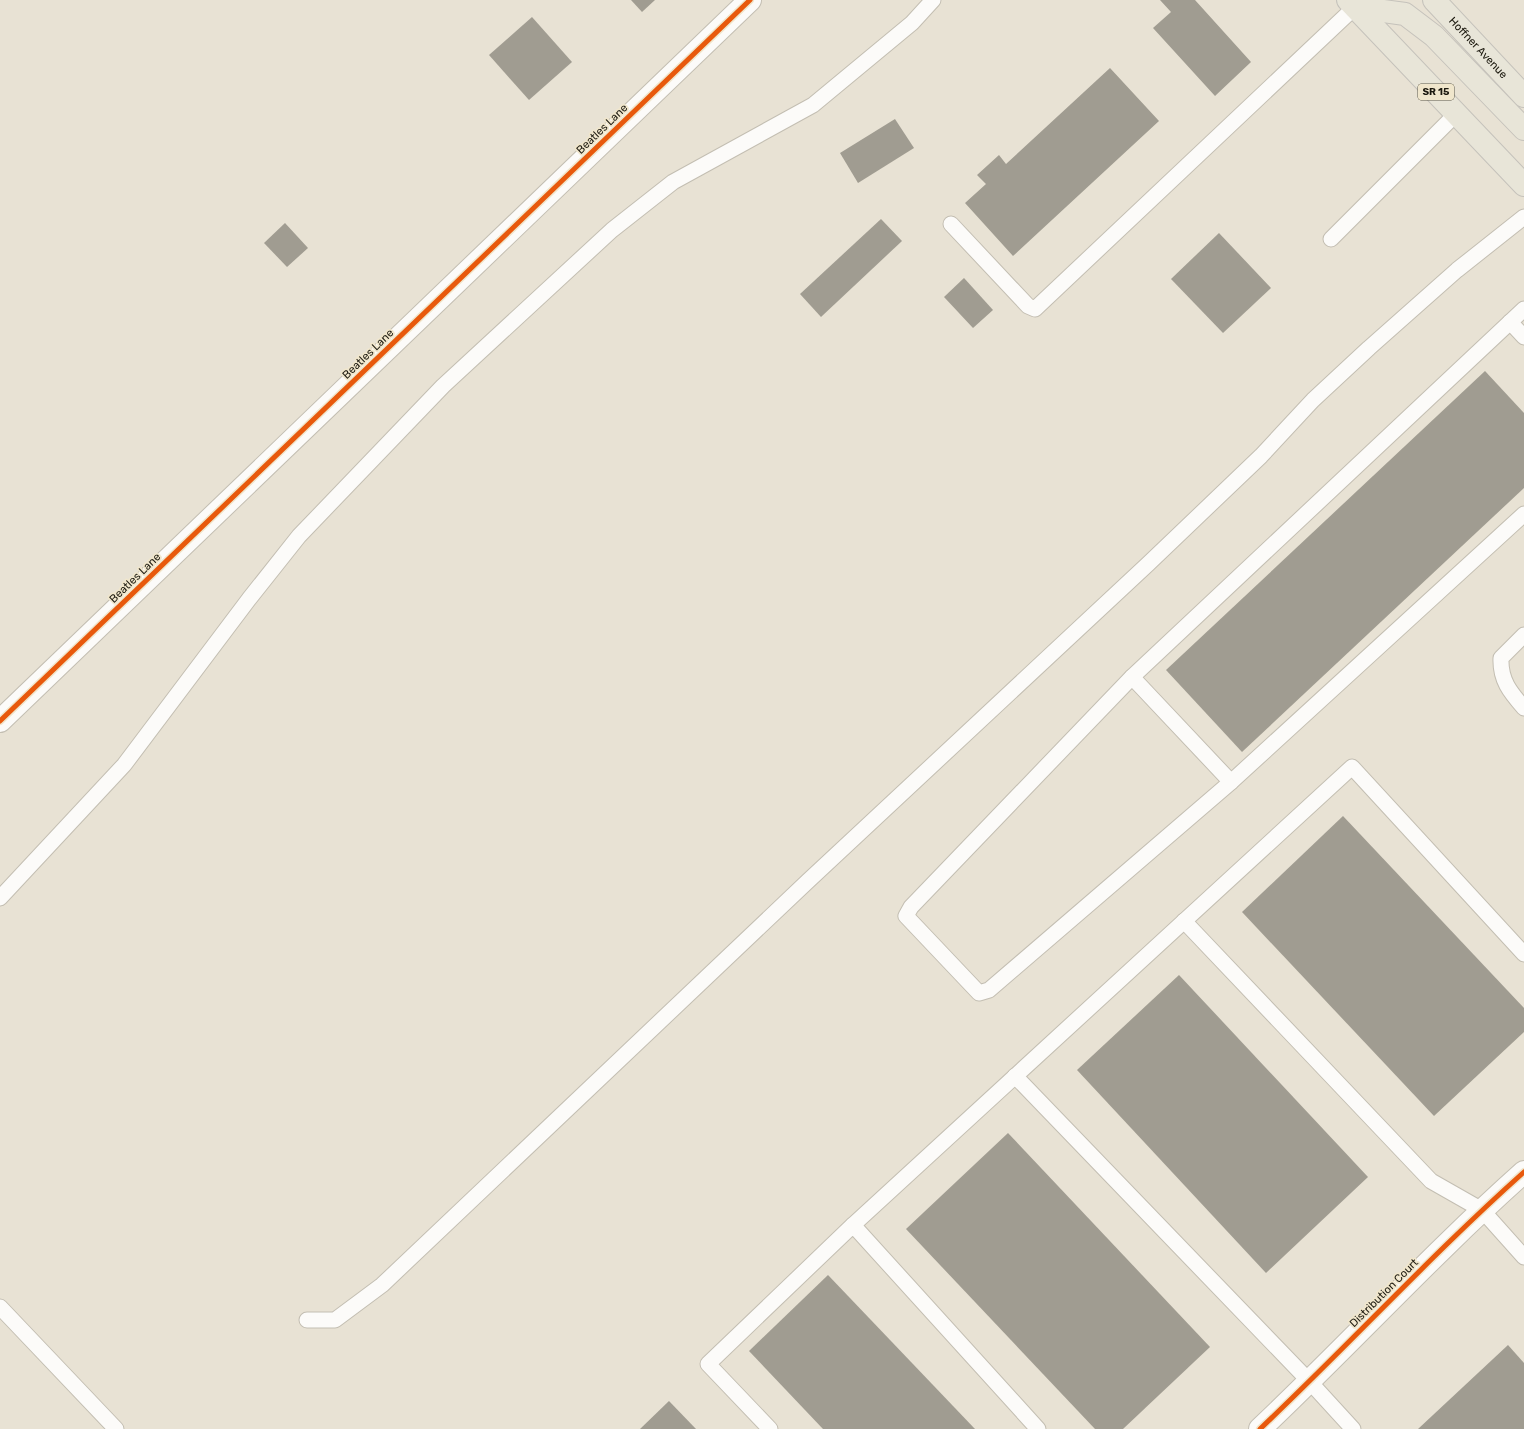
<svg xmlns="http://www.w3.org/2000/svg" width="1524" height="1429" viewBox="0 0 1524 1429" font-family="Rubik,sans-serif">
	<rect width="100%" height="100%" fill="#e8e2d4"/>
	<g fill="#a09c91">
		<polygon points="631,0 655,0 642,12"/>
		<polygon points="1160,0 1195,0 1251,62 1215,96 1153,28 1171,12"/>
		<polygon points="532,17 572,62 529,100 489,55"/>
		<polygon points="1110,68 1159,121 1013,256 965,203 986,184 977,175 999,155 1006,164"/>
		<polygon points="895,119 914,148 858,183 840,153"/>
		<polygon points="881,219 902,241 821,317 800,294"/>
		<polygon points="285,223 308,248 287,267 264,243"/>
		<polygon points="1219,233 1271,288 1223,333 1171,279"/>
		<polygon points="964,278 993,310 973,328 944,297"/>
		<polygon points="1485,371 1524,413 1524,488 1242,752 1166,670"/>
		<polygon points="1343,816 1524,1008 1524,1032 1434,1116 1242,912"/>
		<polygon points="1179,975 1368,1177 1266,1273 1077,1070"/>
		<polygon points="1008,1133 1210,1347 1123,1429 1095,1429 906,1229"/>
		<polygon points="828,1275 975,1429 823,1429 749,1351"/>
		<polygon points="1508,1345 1524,1363 1524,1429 1418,1429"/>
		<polygon points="669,1401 696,1429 640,1429"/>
	</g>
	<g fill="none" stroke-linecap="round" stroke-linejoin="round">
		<g stroke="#c3beb2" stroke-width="17">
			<g id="lane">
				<polyline points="951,224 1028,306 1035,309 1355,7"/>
				<polyline points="1331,239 1456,114"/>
				<polyline points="1524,309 1132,677 911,907 906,916 979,993 989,990 1231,782 1524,514"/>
				<polyline points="1510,322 1524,337"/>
				<path d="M1524 635 1501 658C1500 680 1510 692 1524 708"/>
				<polyline points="1132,677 1231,782"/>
				<polyline points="0,898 124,765 249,599 299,536 443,386 612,230 673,182 813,105 912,23 933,0"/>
				<polyline points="1184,921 1431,1181 1482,1210 1524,1257"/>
				<polyline points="1015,1076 1310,1382 1353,1429"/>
				<polyline points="853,1225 1352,767 1524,954"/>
				<polyline points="0,1307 116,1429"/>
				<polyline points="307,1320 335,1320 382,1285 808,881 1148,564 1261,456 1313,400 1369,348 1457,270 1524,217"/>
				<polyline points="770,1429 708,1364 853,1225 1038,1429"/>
			</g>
		</g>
		<g stroke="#c3beb2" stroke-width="24">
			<g id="street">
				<polyline points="0,721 750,0"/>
				<path d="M1260 1429C1349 1345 1432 1254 1524 1172"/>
			</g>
		</g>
		<g stroke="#c5c2bb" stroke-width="24">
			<g id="primary">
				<polyline points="1348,0 1524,185"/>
				<path id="s1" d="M1434 0 1524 96"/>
				<polyline points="1355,7 1405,14 1434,36 1524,129"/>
			</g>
		</g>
		<use href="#lane" stroke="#fcfbf9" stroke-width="15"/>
		<use href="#street" stroke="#fcfbf9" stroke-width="22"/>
		<use href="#primary" stroke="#e8e5d8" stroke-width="22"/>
		<g stroke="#f0e6cc" stroke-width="8">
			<g id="cycleway">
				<polyline points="0,721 750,0"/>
				<path d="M1260 1429C1349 1345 1432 1254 1524 1172"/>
			</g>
		</g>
		<use href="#cycleway" stroke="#e8590c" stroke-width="5"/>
	</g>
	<g text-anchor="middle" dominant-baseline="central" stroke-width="3.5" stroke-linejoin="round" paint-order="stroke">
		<rect fill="#f0e6cc" stroke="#5b5647" stroke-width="1" x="1418" y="84" width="36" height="16" rx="3"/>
		<g font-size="10" font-weight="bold" fill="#1b180e">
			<text x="1436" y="92">SR 15</text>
		</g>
		<g font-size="11" fill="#1b180e" stroke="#f0e6cc">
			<text stroke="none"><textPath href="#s1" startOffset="65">Hoffner Avenue</textPath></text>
			<text transform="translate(602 129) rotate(-44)">Beatles Lane</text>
			<text transform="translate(368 354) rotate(-44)">Beatles Lane</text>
			<text transform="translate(135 578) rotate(-44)">Beatles Lane</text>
			<text transform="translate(1384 1293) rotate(-45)">Distribution Court</text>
		</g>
	</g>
</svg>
